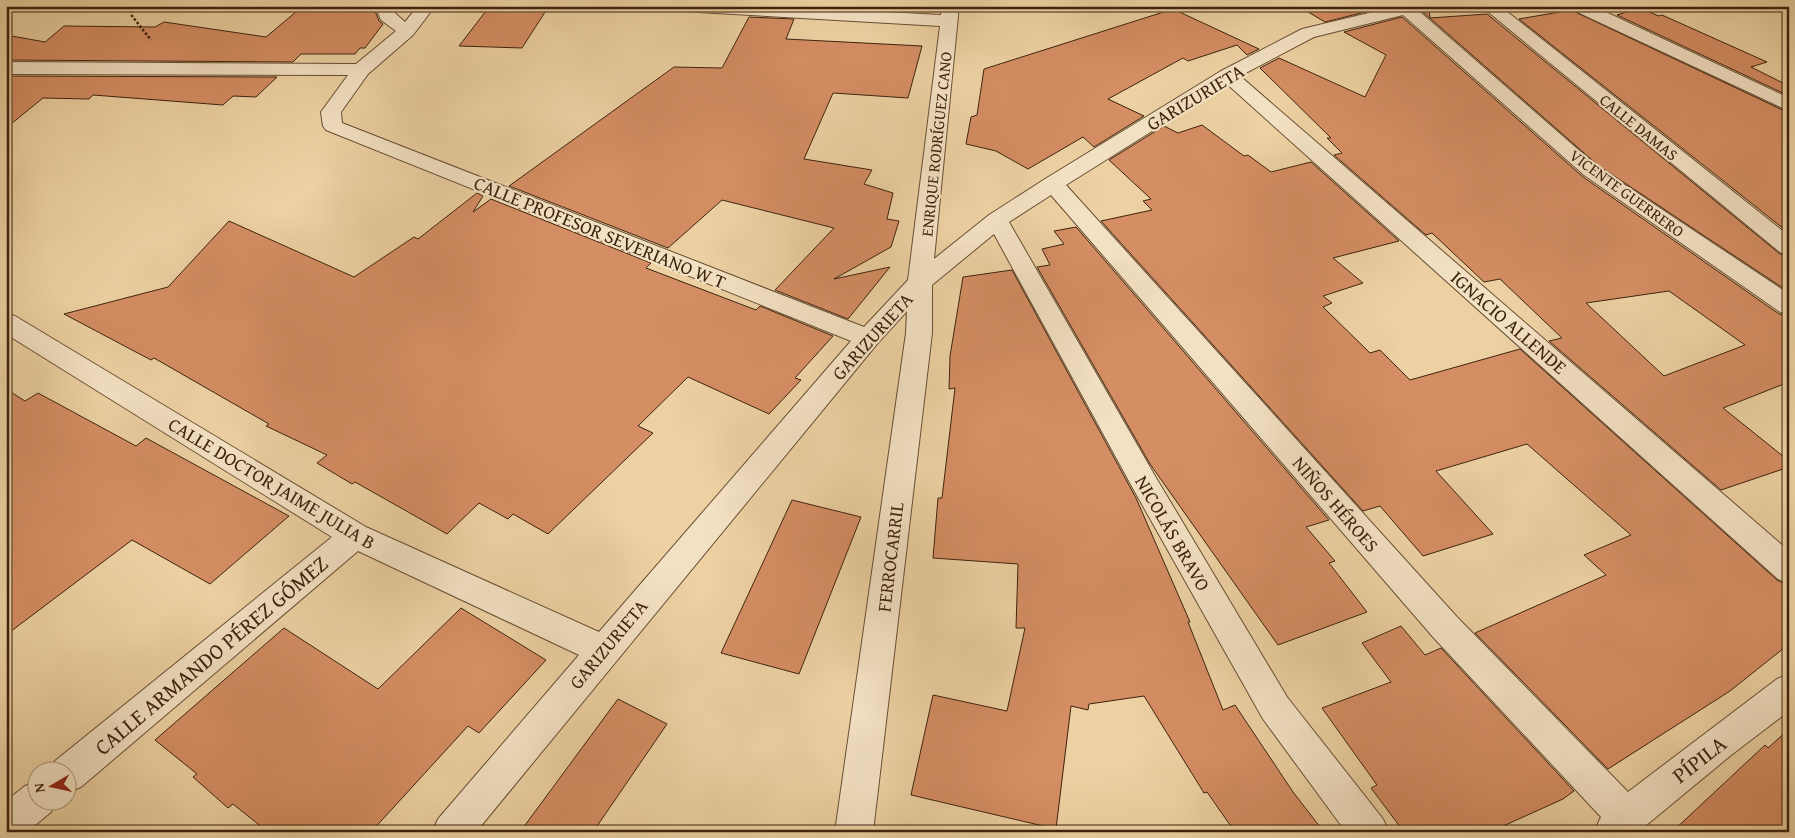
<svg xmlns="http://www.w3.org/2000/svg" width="1795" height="838" viewBox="0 0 1795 838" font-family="'Gentium Book Plus',serif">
	<rect width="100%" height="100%" fill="#edd1a2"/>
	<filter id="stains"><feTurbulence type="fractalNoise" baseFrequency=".004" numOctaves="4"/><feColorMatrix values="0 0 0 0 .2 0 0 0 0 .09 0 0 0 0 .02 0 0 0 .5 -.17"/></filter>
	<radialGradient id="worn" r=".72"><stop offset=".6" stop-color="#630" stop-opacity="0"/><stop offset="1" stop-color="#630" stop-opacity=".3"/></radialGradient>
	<g fill="#d58d63" stroke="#3c230f" fill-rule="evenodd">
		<polygon points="303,6 373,6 379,21 383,24 365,48 360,48 355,54 301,54 293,62 6,60 6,35 45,42 64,26 155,27 164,22 266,37"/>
		<polygon points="1298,6 1389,6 1325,22"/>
		<polygon points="489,7 547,9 522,48 459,46"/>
		<polygon points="1639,8 1659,16 1662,15 1767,62 1751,67 1789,86 1789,96 1617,15"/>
		<polygon points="1173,9 1259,49 1247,55 1237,45 1188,61 1183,58 1108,99 1144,116 1094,147 1083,137 1028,169 996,151 966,144 971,117 977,115 984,69"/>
		<polygon points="1429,9 1430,18 1487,14 1780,254 1789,257 1789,292 1599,166 1423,12"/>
		<polygon points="1571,10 1789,113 1789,233 1519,19"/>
		<polygon points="749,17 794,19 786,39 922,46 908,98 833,93 804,159 872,170 864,184 893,193 887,219 899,221 891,247 834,279 890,267 848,319 775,290 834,228 722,200 668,248 509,186 674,67 722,68"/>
		<path d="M1402 17 1583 177 1779 314 1789 316V382L1723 408 1789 461V467L1721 490 1549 341 1562 338 1500 279 1484 282 1432 233 1426 235 1334 155 1342 153 1327 138H1331L1260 68 1279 58 1365 97 1386 55 1344 32ZM1669 291 1745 345 1664 376 1586 303Z"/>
		<polygon points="6,76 277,77 256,97 233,96 223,105 93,95 89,99 43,98 6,128"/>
		<polygon points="1202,125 1244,156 1248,155 1271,172 1311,162 1399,241 1333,258 1363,283 1323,296 1332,303 1323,307 1370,353 1380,350 1410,380 1520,349 1777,580 1789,586 1789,644 1730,691 1608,769 1475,633 1606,575 1584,555 1631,535 1527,444 1436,471 1493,534 1423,556 1380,506 1363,511 1101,221 1152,210 1143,201 1151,199 1109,160 1164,126 1178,133"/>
		<polygon points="477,193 483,196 473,212 491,199 651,263 646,268 756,310 760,306 833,336 795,378 801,380 769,414 688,377 638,426 653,433 548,534 513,514 508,519 479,503 447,534 355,482 352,484 317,463 327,455 266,426 269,424 154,358 151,360 64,314 168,287 229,221 354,277 414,237 418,239"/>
		<polygon points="1076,227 1329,520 1306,527 1335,561 1329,563 1367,612 1278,645 1150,464 1037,267 1050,265 1042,249 1064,244 1054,231"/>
		<polygon points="1012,270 1136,498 1190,622 1188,622 1223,710 1235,705 1293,792 1324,832 1235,832 1207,792 1204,793 1144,696 1089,704 1088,710 1071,706 1056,829 911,795 933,695 1007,711 1025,628 1016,628 1018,564 933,558 938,498 942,498 955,388 949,389 950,356 963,277"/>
		<polygon points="6,389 25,401 38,393 136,446 146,438 289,516 210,584 132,540 6,635"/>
		<polygon points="792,500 861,517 799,674 721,653"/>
		<polygon points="461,608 546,660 479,733 468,726 371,832 268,832 233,804 228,808 193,777 197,774 155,740 284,628 378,689"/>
		<polygon points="1401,626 1425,655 1441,648 1574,791 1563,799 1490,832 1404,832 1371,788 1377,785 1322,708 1391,682 1362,643"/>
		<polygon points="618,699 667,724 593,832 520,832"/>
		<polygon points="1789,729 1789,832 1672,832 1765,745 1768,748"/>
	</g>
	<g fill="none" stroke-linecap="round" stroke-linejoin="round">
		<g stroke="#684e34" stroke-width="2">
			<g id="street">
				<polygon points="375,6 392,6 395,13 405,22 418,6 435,6 413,35 368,74 341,112 342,123 864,327 908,280 940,26 681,11 675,10 673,6 777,6 941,15 942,6 959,6 934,259 989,215 1045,179 1221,71 1302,29 1398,6 1428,6 1426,10 1419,11 1598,167 1789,294 1789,314 1780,312 1584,175 1403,15 1314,37 1240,76 1789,551 1789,583 1778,579 1227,84 1066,185 1457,617 1628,792 1777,679 1789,674 1789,711 1730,756 1638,832 1594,832 1601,817 1433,637 1051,195 1009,222 1155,476 1287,697 1383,819 1389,832 1346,832 1263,719 1135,492 994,234 932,285 932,333 873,832 835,832 906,333 907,311 877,344 476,832 432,832 438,819 579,655 358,551 81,787 68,792 68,770 51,770 55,761 332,537 6,334 6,314 15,316 366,527 599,632 851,341 326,130 323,126 321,112 348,75 6,74 6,62 356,64 396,31 381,20"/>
				<polygon points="1481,6 1500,6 1789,236 1789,255 1781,253"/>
				<polygon points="1571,6 1593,6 1789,98 1789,111 1573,10"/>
				<polygon points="38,781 38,800 56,800 51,812 27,832 6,832 6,801 25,786"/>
			</g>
		</g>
		<polyline stroke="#3c230f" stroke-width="2.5" stroke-dasharray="2.5 2" stroke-linecap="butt" points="130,6 132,16 151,40"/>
		<use href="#street" fill="#f3e1c3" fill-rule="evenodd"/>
	</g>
	<g text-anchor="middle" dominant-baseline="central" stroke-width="4.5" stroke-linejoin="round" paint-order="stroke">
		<g font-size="16" fill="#3c230f" stroke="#f3e1c3">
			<text transform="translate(1639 127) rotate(39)">CALLE DAMAS</text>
			<text transform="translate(936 144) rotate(-84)">ENRIQUE RODRÍGUEZ CANO</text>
			<text transform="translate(1627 193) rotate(36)">VICENTE GUERRERO</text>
		</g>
		<g font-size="19" fill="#3c230f" stroke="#f3e1c3">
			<text transform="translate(1195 97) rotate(-31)">GARIZURIETA</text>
			<text transform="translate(600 232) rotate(22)">CALLE PROFESOR SEVERIANO W T</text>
			<text transform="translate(1509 322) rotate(41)">IGNACIO ALLENDE</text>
			<text transform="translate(872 336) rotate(-48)">GARIZURIETA</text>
			<text transform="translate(272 483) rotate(31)">CALLE DOCTOR JAIME JULIA B</text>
			<text transform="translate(1336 504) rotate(49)">NIÑOS HÉROES</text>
			<text transform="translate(1173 533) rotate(60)">NICOLÁS BRAVO</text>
			<text transform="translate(890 557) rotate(-83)">FERROCARRIL</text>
			<text transform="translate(608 644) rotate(-50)">GARIZURIETA</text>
		</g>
		<g font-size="22" fill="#3c230f" stroke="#f3e1c3">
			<text transform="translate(211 655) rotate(-40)">CALLE ARMANDO PÉREZ GÓMEZ</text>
			<text transform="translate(1699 759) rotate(-38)">PÍPILA</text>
		</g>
	</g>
	<rect width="1795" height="838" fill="none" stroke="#edd1a2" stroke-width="25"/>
	<rect x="8" y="8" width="1780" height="823" fill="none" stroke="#3c230f" stroke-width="2.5"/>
	<rect x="12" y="12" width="1770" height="813" fill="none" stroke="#3c230f"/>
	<g transform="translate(52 786) rotate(261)"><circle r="24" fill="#f3e1c3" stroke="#aa957b"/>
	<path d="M0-4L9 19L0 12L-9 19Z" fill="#8f2418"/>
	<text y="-8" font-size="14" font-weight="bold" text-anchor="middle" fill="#3c230f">N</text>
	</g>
	<rect width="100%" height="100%" filter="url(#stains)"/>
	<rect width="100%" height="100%" fill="url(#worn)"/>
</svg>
